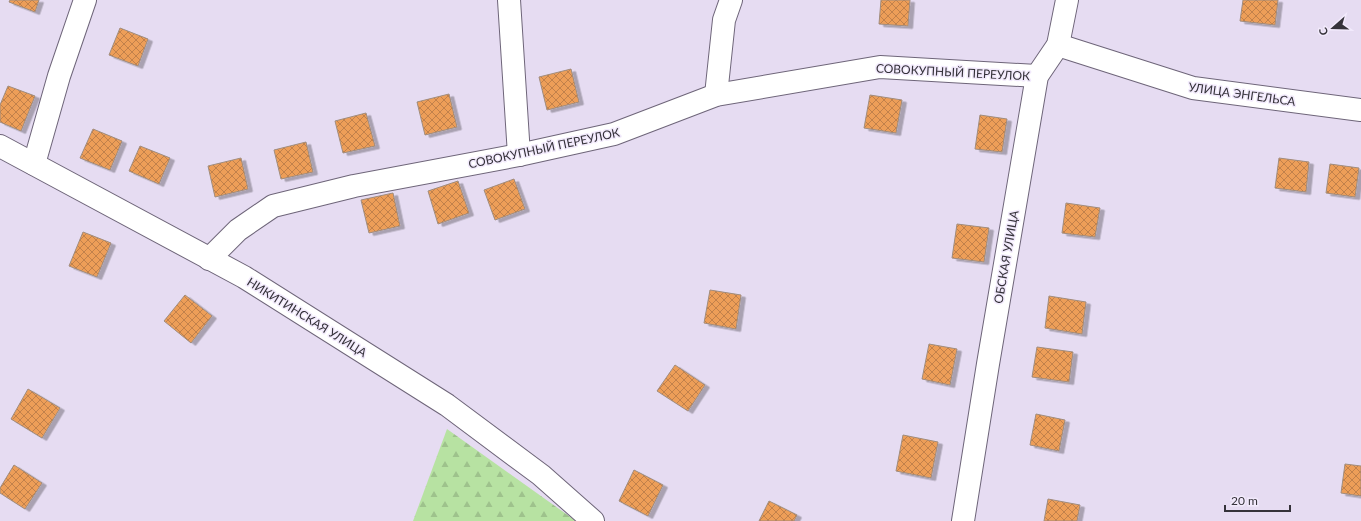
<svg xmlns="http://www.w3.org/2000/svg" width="1361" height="521" viewBox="0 0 1361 521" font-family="Lato,sans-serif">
	<defs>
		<pattern id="forest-firs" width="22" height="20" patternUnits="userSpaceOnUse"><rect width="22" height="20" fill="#b7e2a2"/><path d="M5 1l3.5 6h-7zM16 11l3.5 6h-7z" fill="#9ec28c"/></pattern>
		<pattern id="building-cross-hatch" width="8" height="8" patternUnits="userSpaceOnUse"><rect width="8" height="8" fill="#ed9e59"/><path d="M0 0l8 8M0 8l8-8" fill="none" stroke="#c1814b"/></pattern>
		<filter id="shadow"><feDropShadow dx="4.5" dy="2.5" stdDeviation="0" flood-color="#0004"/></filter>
	</defs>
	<rect width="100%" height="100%" fill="#e6dcf2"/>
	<polygon fill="url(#forest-firs)" points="447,429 576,521 413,521"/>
	<g fill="url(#building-cross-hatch)" stroke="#a08c7d" filter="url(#shadow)">
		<polygon points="10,0 39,0 35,12 9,2"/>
		<polygon points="881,0 910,0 908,26 879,24"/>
		<polygon points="1243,0 1278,0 1275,25 1240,21"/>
		<polygon points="120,28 148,39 138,66 109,55"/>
		<polygon points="571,69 579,102 547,110 539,77"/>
		<polygon points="8,86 35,96 21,131 0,122 0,105"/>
		<polygon points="449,94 457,127 425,135 417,102"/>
		<polygon points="870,95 902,100 896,133 864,128"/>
		<polygon points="366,113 375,146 343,153 335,121"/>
		<polygon points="980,115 1007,119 1002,152 975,149"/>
		<polygon points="93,129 122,141 110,170 80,158"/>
		<polygon points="306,142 313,172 281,179 274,150"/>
		<polygon points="140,146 170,158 159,184 129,171"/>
		<polygon points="241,158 248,189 215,197 208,166"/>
		<polygon points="1279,158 1309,162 1306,192 1275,188"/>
		<polygon points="1330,164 1359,168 1355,197 1326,193"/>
		<polygon points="514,179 525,209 495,220 484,190"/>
		<polygon points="458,181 469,213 438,224 428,191"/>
		<polygon points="393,193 400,226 369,233 361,200"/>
		<polygon points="1066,203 1100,208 1095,237 1062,233"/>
		<polygon points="957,224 989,228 984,262 952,258"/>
		<polygon points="83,232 111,243 97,277 69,266"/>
		<polygon points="710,290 741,295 736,329 704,323"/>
		<polygon points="185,295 212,316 191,343 164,321"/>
		<polygon points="1049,296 1086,302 1082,334 1045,328"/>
		<polygon points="929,344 957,349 950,385 922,379"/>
		<polygon points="1037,347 1073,352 1069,382 1032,377"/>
		<polygon points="675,365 705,385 688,411 657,391"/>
		<polygon points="28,389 60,408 42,438 11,419"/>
		<polygon points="1036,414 1065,420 1059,451 1030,445"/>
		<polygon points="903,435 938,442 931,478 896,471"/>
		<polygon points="1345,464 1361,466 1361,496 1341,493"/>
		<polygon points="14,465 42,483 25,509 0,493 0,488"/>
		<polygon points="634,470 663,485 648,516 619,501"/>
		<polygon points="1048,499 1080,505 1077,521 1044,521"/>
		<polygon points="769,501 797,515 794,521 759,521"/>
	</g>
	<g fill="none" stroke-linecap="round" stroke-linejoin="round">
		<g stroke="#6e6579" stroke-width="24">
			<g id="minor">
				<polyline points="509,0 519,155"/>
				<polyline points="1058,45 1193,88 1361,110"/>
				<polyline points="716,95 724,20 731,0"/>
				<polyline points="0,146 244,277 447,405 541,475 593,521"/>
				<polyline points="34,164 59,76 85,0"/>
				<polyline points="209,259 238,230 273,206 354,186 519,155 614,134 716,95 880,67 1037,76"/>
				<polyline points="963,521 988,364 1037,76 1058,45 1067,0"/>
			</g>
		</g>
		<use href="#minor" stroke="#fff" stroke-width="22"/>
	</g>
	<g text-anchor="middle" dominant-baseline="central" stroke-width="3" stroke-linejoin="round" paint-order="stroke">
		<g font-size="12" fill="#35323a" stroke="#f2eafc">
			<text transform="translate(953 72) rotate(3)">СОВОКУПНЫЙ ПЕРЕУЛОК</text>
			<text transform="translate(1242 94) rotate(8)">УЛИЦА ЭНГЕЛЬСА</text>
			<text transform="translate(544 148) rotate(-12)">СОВОКУПНЫЙ ПЕРЕУЛОК</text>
			<text transform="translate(1006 257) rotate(-80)">ОБСКАЯ УЛИЦА</text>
			<text transform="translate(307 317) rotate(32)">НИКИТИНСКАЯ УЛИЦА</text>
		</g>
	</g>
	<g transform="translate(1333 28) rotate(250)" stroke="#f2eafc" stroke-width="3" paint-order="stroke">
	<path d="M0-3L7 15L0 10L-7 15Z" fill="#35323a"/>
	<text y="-6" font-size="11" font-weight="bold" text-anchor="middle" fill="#35323a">С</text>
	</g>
	<path d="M1225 505v6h65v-6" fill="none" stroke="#35323a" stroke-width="2"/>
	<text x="1231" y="505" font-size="12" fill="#35323a" stroke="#f2eafc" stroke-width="3" paint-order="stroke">20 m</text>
</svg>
